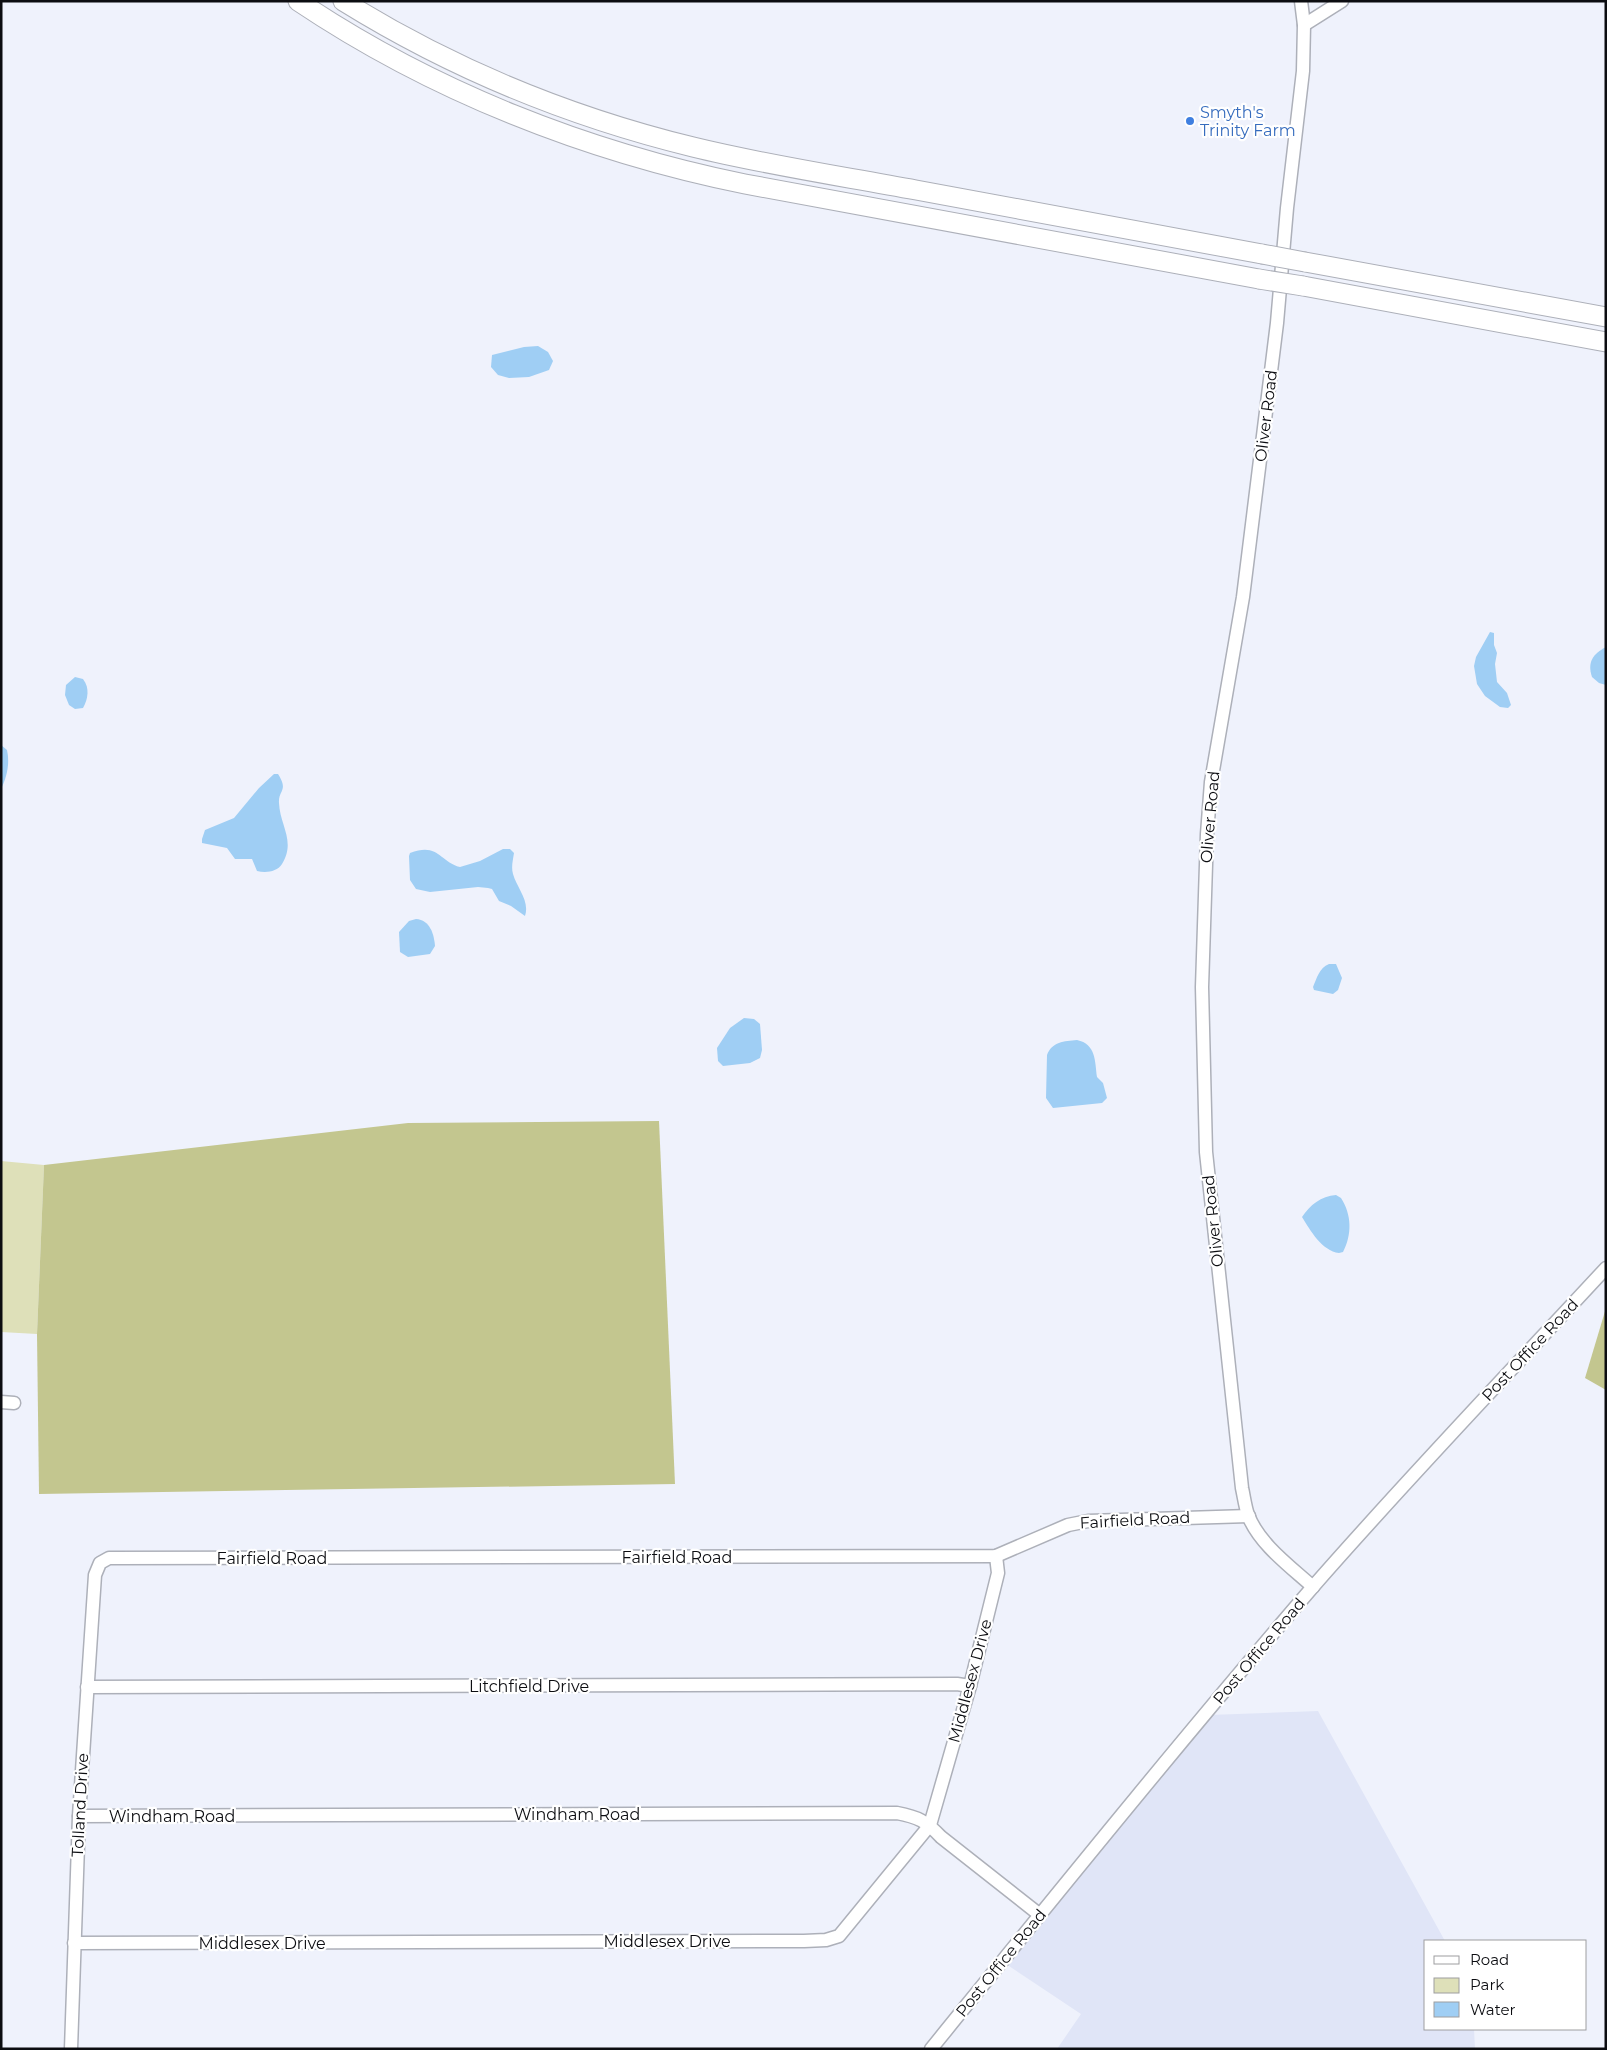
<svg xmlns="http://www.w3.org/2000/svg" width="1607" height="2050" viewBox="0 0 1607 2050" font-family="Montserrat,sans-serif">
	<rect width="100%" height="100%" fill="#eff2fc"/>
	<polygon fill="#e0e5f7" points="1318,1711 1445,1941 1426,1941 1426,2029 1474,2029 1475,2049 1057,2049 1081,2014 1000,1960 1209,1715"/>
	<polygon fill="#dee0b9" points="1,1161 44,1165 37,1334 1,1332"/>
	<g fill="#c3c68f">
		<polygon points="659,1121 675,1484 39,1494 37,1334 44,1165 408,1123"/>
		<polygon points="1606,1308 1606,1390 1585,1378"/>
	</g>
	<g fill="#9fcef4">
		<polygon points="538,346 548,352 553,361 549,370 529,377 509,378 498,375 491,367 492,355 524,347"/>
		<polygon points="1490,632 1494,633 1494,645 1497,653 1495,664 1497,682 1507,693 1511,705 1508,708 1500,707 1485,696 1477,684 1474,666 1476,657"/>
		<path d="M1606 647V685L1599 683 1592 677C1587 662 1593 654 1606 647Z"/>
		<path d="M75 677 83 679C90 688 88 699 83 708L75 709 69 705 65 695 66 685Z"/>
		<path d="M1 745 7 750C10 763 7 777 1 789Z"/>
		<path d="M274 774H278C289 791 278 790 279 803 280 826 296 841 282 864 277 872 266 873 257 871L252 859H235L227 848 202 843V839L205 830 234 818 259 788Z"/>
		<path d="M503 849H510L514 853C513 860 511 867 513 874 517 888 530 901 525 916L511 906 499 901 492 889 488 888 478 887 430 892 416 889 410 880 409 856 410 853C438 842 439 861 460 867L480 861Z"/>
		<path d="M416 919C430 920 434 934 435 946L430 954 408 957 400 952 399 932 409 921Z"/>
		<path d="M1329 964H1336L1342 978 1338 990 1333 994 1314 990 1313 987C1317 978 1319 968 1329 964Z"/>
		<polygon points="744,1018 754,1019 760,1024 762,1050 760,1058 750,1063 723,1066 718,1061 717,1048 730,1028"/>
		<path d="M1077 1040C1096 1044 1095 1061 1097 1077L1103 1083 1107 1098 1102 1103 1053 1108 1046 1098 1047 1055C1052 1042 1064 1041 1077 1040Z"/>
		<path d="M1336 1195 1341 1198C1352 1215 1352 1235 1343 1252L1339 1253C1322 1251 1310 1230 1302 1217 1310 1205 1321 1196 1336 1195Z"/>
	</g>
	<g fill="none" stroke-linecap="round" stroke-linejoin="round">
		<g stroke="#adb0b9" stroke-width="15">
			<g id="minor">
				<path d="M1301 1 1304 25 1303 71 1287 208 1277 323 1243 597 1211 782 1207 834 1202 987 1206 1152 1242 1488C1244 1497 1245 1506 1248 1515 1259 1544 1291 1567 1313 1587"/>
				<polyline points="1304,25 1342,1"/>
				<polyline points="1,1402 14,1403"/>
				<polyline points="87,1687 957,1684 970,1686"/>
				<path d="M79 1816 897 1813C918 1817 926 1821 941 1837L1040 1915"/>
				<polyline points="74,1943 804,1941 826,1940 839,1936 930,1825 970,1686 998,1573 996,1556"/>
				<polyline points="71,2049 79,1816 95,1575 100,1563 109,1558 996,1556 1068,1525 1088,1521 1249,1516"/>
				<path d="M931 2049C1056 1895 1181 1740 1311 1589 1406 1480 1507 1375 1606 1268"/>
			</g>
		</g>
		<g stroke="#adb0b9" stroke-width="21">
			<g id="highway">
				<path d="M298 1C432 91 587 152 745 184L1259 279"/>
				<path d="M343 1C451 68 570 117 693 147 766 165 841 176 916 190 1031 211 1146 232 1262 254"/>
				<polyline points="1305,262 1606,317"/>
				<polyline points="1303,286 1606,342"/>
			</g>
		</g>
		<use href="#minor" stroke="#fff" stroke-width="12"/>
		<use href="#highway" stroke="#fff" stroke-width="19"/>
		<g stroke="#adb0b9" stroke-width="21" stroke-linecap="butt">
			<g id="highway-bridge">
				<polyline points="1262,254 1305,262"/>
				<polyline points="1259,279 1303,286"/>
			</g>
		</g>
		<use href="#highway-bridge" stroke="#fff" stroke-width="19"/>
	</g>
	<circle fill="#3f7fe0" stroke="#fff" stroke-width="2" cx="1190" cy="121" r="5"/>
	<g text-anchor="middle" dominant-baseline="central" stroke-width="4.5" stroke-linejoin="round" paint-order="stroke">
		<g font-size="16" fill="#366cbe" stroke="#fff" text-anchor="start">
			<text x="1200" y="112">Smyth's<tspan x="1200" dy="18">Trinity Farm</tspan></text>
		</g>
		<g font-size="16" fill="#0c0d11" stroke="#fff">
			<text transform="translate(1266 416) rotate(-83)">Oliver Road</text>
			<text transform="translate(1210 817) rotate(-85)">Oliver Road</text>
			<text transform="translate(1213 1221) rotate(-96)">Oliver Road</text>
			<text transform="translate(1530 1350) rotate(-47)">Post Office Road</text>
			<text transform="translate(1135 1520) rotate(-3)">Fairfield Road</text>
			<text x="677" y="1557">Fairfield Road</text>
			<text x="272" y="1558">Fairfield Road</text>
			<text transform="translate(1259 1651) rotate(-50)">Post Office Road</text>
			<text transform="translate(970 1681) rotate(-75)">Middlesex Drive</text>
			<text x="529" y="1686">Litchfield Drive</text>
			<text transform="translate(80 1805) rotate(-87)">Tolland Drive</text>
			<text x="577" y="1814">Windham Road</text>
			<text x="172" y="1816">Windham Road</text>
			<text x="667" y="1941">Middlesex Drive</text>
			<text x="262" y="1943">Middlesex Drive</text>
			<text transform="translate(1001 1963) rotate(-51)">Post Office Road</text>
		</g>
	</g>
	<rect width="1607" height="2050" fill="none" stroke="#0c0d11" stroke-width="5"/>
	<rect x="1424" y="1940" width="162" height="90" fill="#ffffff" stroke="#9e9ea0"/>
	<rect x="1434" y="1956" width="25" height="8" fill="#ffffff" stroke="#9e9ea0"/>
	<text x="1470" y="1965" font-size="15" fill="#0c0d11">Road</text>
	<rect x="1434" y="1978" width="25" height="15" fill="#dee0b9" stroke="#9e9ea0"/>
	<text x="1470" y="1990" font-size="15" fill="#0c0d11">Park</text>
	<rect x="1434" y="2002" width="25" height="15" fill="#9fcef4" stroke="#9e9ea0"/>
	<text x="1470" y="2015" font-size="15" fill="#0c0d11">Water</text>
</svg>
